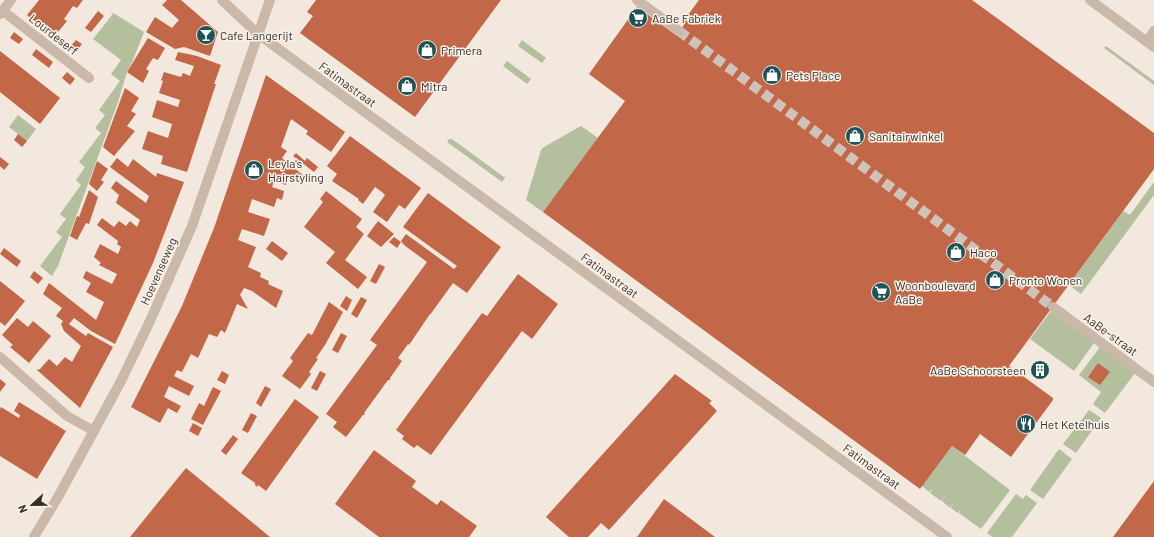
<svg xmlns="http://www.w3.org/2000/svg" width="1154" height="537" viewBox="0 0 1154 537" font-family="Barlow,sans-serif">
	<rect width="100%" height="100%" fill="#f2e8dd"/>
	<g fill="#b4c09d">
		<polygon points="110,11 144,32 133,60 127,72 118,102 58,266 52,276 40,266 62,237 56,232 66,219 60,214 81,185 76,180 85,167 79,162 101,133 95,128 105,115 99,110 120,81 111,74 121,60 93,39 113,14"/>
		<polygon points="522,40 546,58 542,63 518,46"/>
		<polygon points="1106,46 1154,81 1154,85 1104,48"/>
		<polygon points="507,61 531,79 527,84 503,66"/>
		<polygon points="18,115 36,129 27,141 9,127"/>
		<polygon points="581,126 598,138 543,212 526,200 541,150 544,147"/>
		<polygon points="449,139 452,139 504,177 506,176 502,182 447,142"/>
		<polygon points="1154,182 1154,195 1081,294 1069,285 1123,211 1130,215"/>
		<polygon points="1051,311 1094,343 1074,371 1030,339"/>
		<polygon points="1100,347 1135,373 1105,413 1093,404 1101,392 1079,375"/>
		<polygon points="1089,410 1101,418 1076,453 1063,444"/>
		<polygon points="952,446 1010,490 981,529 959,513 961,508 958,513 951,508 954,503 950,508 942,501 945,496 941,501 930,493 933,488 929,492 922,486"/>
		<polygon points="1059,449 1072,459 1043,499 1030,490"/>
		<polygon points="1016,494 1023,499 1026,495 1037,503 1012,537 992,537 987,533"/>
	</g>
	<g fill="#c36749">
		<polygon points="39,0 83,0 77,8 73,6 64,19 67,21 54,37 27,15"/>
		<polygon points="167,0 181,0 218,32 210,56 184,47 175,49 146,32 155,17 172,28 179,20 162,5"/>
		<polygon points="316,0 501,0 415,117 300,33 313,16 307,12"/>
		<polygon points="699,0 972,0 1154,133 1154,169 1009,366 1053,398 1053,400 1011,457 980,434 965,455 952,446 920,489 543,212 625,101 589,74 637,7 676,35 684,25 682,23"/>
		<polygon points="98,11 104,16 91,32 85,28"/>
		<polygon points="14,32 23,39 19,44 10,38"/>
		<polygon points="148,38 165,48 158,60 153,58 146,69 149,71 143,83 127,72"/>
		<polygon points="76,40 82,44 75,53 69,48"/>
		<polygon points="36,49 53,62 49,68 32,55"/>
		<polygon points="0,51 60,98 40,124 0,92"/>
		<polygon points="178,52 197,56 221,65 214,84 216,84 187,172 161,164 163,156 142,149 148,131 168,138 172,124 152,117 157,100 178,107 180,100 159,93 163,81 161,80 164,72 181,77 183,73 190,76 194,66 175,60"/>
		<polygon points="67,72 75,79 70,85 62,78"/>
		<polygon points="266,75 345,132 331,152 306,134 308,131 291,119 281,147 287,151 282,158 304,176 299,183 289,176 286,185 274,181 272,187 284,191 282,200 277,198 274,207 252,199 248,212 270,219 264,236 242,229 238,240 256,247 248,267 261,273 260,277 269,281 268,284 283,291 276,308 252,291 244,288 240,295 248,309 237,304 225,333 221,330 217,337 209,334 198,358 191,354 182,372 177,370 174,376 194,386 189,396 169,386 164,397 181,406 177,413 168,408 160,423 131,407 182,306 214,228"/>
		<polygon points="125,88 139,98 131,111 136,114 127,126 135,131 114,156 103,147"/>
		<polygon points="18,134 27,141 22,147 14,140"/>
		<polygon points="350,136 421,188 405,209 399,205 387,222 373,212 385,195 382,192 375,187 363,204 358,200 359,199 332,181 337,174 327,166"/>
		<polygon points="296,153 305,161 307,158 318,167 314,172 293,156"/>
		<polygon points="0,157 9,164 4,170 0,166"/>
		<polygon points="117,158 128,167 133,159 156,177 157,173 184,182 153,263 115,344 91,331 74,318 69,324 86,336 88,333 113,347 80,408 37,370 38,369 39,370 49,359 57,366 65,357 72,362 81,346 64,331 61,324 63,321 56,316 62,308 43,294 49,283 96,320 104,302 86,292 91,283 83,278 86,271 112,284 117,274 99,265 101,263 94,257 100,244 118,254 121,247 117,244 118,241 97,225 102,218 114,227 119,221 126,226 130,221 137,227 140,220 116,203 119,195 111,188 116,181 146,203 149,196 110,167"/>
		<polygon points="97,161 108,169 101,180 104,182 97,191 89,184"/>
		<polygon points="89,190 98,197 89,224 86,223 77,240 70,236 77,216 79,217"/>
		<polygon points="326,191 362,219 356,227 364,234 345,260 367,277 358,289 326,263 335,252 304,227 323,202 320,199"/>
		<polygon points="428,193 501,247 467,293 453,283 432,312 431,314 430,314 409,345 408,344 398,358 402,361 390,378 390,380 388,380 364,413 365,413 364,415 363,415 346,437 333,427 337,422 326,414 377,345 370,340 427,262 404,245 401,241 406,234 454,269 457,266 403,227"/>
		<polygon points="378,221 394,234 381,247 367,236"/>
		<polygon points="394,237 401,242 397,248 389,242"/>
		<polygon points="272,241 288,253 282,261 266,249"/>
		<polygon points="4,248 21,261 17,267 0,254"/>
		<polygon points="379,264 385,267 376,284 370,281"/>
		<polygon points="34,271 43,278 38,284 30,277"/>
		<polygon points="518,274 558,304 532,339 522,331 431,455 417,445 414,448 402,439 404,436 396,430 482,313 487,316"/>
		<polygon points="0,281 25,301 5,326 0,322"/>
		<polygon points="346,296 352,300 347,311 340,306"/>
		<polygon points="361,297 367,300 357,318 351,314"/>
		<polygon points="329,302 343,312 325,345 316,358 318,359 309,372 311,374 300,389 282,376 293,361 290,358 308,333 312,335"/>
		<polygon points="17,318 28,327 33,321 51,336 29,363 10,347 13,345 2,335"/>
		<polygon points="341,333 347,336 338,353 332,350"/>
		<circle cx="1040" cy="369" r="8"/>
		<polygon points="1098,363 1110,372 1100,385 1088,377"/>
		<polygon points="222,371 229,375 225,384 217,380"/>
		<polygon points="320,371 326,374 317,391 311,388"/>
		<polygon points="675,374 712,401 709,403 717,411 609,530 601,523 588,537 569,537 546,517"/>
		<polygon points="0,379 6,384 0,392"/>
		<polygon points="265,386 271,389 261,407 256,403"/>
		<polygon points="213,387 221,391 203,425 191,419 199,403 204,406"/>
		<polygon points="295,399 319,417 266,491 258,485 257,487 255,485 255,483 241,473"/>
		<polygon points="19,402 66,431 37,479 0,456 0,409 1,407 19,418 20,415 14,411"/>
		<polygon points="251,413 257,416 248,433 242,430"/>
		<polygon points="193,423 202,428 198,436 189,431"/>
		<polygon points="233,435 238,439 226,455 221,451"/>
		<polygon points="374,450 416,481 412,487 437,505 441,500 477,526 469,537 379,537 335,504"/>
		<polygon points="186,468 270,537 130,537"/>
		<polygon points="1154,481 1154,537 1113,537"/>
		<polygon points="664,499 715,537 637,537"/>
	</g>
	<g fill="none" stroke-linecap="round" stroke-linejoin="round">
		<polyline stroke="#cdc3b9" stroke-width="10" stroke-dasharray="10 5" stroke-linecap="butt" points="679,31 1053,307"/>
		<g stroke="#cab8a9" stroke-width="10">
			<polyline points="222,0 258,34 947,537"/>
			<polyline points="637,0 679,31"/>
			<polyline points="1090,0 1154,47"/>
			<polyline points="3,11 89,78"/>
			<polyline points="0,14 11,0"/>
			<polyline points="1147,42 1154,31"/>
			<polyline points="1053,307 1154,382"/>
			<polyline points="0,357 67,416 94,431"/>
			<polyline points="34,537 58,497 121,381 150,321 192,226 270,0"/>
		</g>
	</g>
	<defs>
		<g id="supermarket-disc" transform="scale(1)"><circle r="9.5" fill="#1f5357" stroke="#f9f2e9"/><path d="M-6-5.5h2.5l.6 2H6L4.5 2H-2.5L-4.4-4H-6ZM-1.5 3.2a1.3 1.3 0 1 0 .1 0ZM3 3.2a1.3 1.3 0 1 0 .1 0Z" fill="#fff"/></g>
		<g id="bar-disc" transform="scale(1)"><circle r="9.5" fill="#1f5357" stroke="#f9f2e9"/><path d="M-6-5H6L.8 .8V4.5H3.5V6h-7V4.5H-.8V.8Z" fill="#fff"/></g>
		<g id="shop-disc" transform="scale(1)"><circle r="9.5" fill="#1f5357" stroke="#f9f2e9"/><path d="M-5-2.5h2.3a2.7 3.5 0 0 1 5.4 0H5L5.5 6h-11ZM-1.5-2.5h3a1.5 2.3 0 0 0-3 0Z" fill="#fff"/></g>
		<g id="building-disc" transform="scale(1)"><circle r="9.5" fill="#1f5357" stroke="#f9f2e9"/><path d="M-4-6H4V6H1V3H-1V6H-4ZM-2.5-4.3h1.7v1.8h-1.7ZM.8-4.3h1.7v1.8H.8ZM-2.5-1h1.7V.8h-1.7ZM.8-1h1.7V.8H.8Z" fill="#fff"/></g>
		<g id="restaurant-disc" transform="scale(1)"><circle r="9.5" fill="#1f5357" stroke="#f9f2e9"/><path d="M-5-6h1v4h1v-4h1v4h1v-4h1v5L-1.5 .5V6h-2V.5L-5-1ZM5-6V6H3V1.5H1.5Q1.5-4 5-6Z" fill="#fff"/></g>
	</defs>
	<g fill-rule="evenodd">
		<use href="#supermarket-disc" x="638" y="18"/>
		<use href="#bar-disc" x="206" y="35"/>
		<use href="#shop-disc" x="427" y="50"/>
		<use href="#shop-disc" x="772" y="75"/>
		<use href="#shop-disc" x="407" y="86"/>
		<use href="#shop-disc" x="855" y="136"/>
		<use href="#shop-disc" x="254" y="170"/>
		<use href="#shop-disc" x="956" y="252"/>
		<use href="#shop-disc" x="995" y="280"/>
		<use href="#supermarket-disc" x="881" y="292"/>
		<use href="#building-disc" x="1040" y="370"/>
		<use href="#restaurant-disc" x="1026" y="424"/>
	</g>
	<g text-anchor="middle" dominant-baseline="central" stroke-width="3" stroke-linejoin="round" paint-order="stroke">
		<g font-size="12" fill="#372d29" stroke="#f9f2e9" text-anchor="start">
			<text x="652" y="18">AaBe Fabriek</text>
			<text x="220" y="35">Cafe Langerijt</text>
			<text x="441" y="50">Primera</text>
			<text x="786" y="75">Pets Place</text>
			<text x="421" y="86">Mitra</text>
			<text x="869" y="136">Sanitairwinkel</text>
			<text x="268" y="163">Leyla's<tspan x="268" dy="14">Hairstyling</tspan></text>
			<text x="970" y="252">Haco</text>
			<text x="1009" y="280">Pronto Wonen</text>
			<text x="895" y="285">Woonboulevard<tspan x="895" dy="14">AaBe</tspan></text>
			<text x="1026" y="370" text-anchor="end">AaBe Schoorsteen</text>
			<text x="1040" y="424">Het Ketelhuis</text>
		</g>
		<g font-size="12" fill="#372d29" stroke="#f9f2e9">
			<text transform="translate(54 34) rotate(38)">Lourdeserf</text>
			<text transform="translate(348 84) rotate(36)">Fatimastraat</text>
			<text transform="translate(158 271) rotate(-66)">Hoevenseweg</text>
			<text transform="translate(610 275) rotate(36)">Fatimastraat</text>
			<text transform="translate(1111 334) rotate(36)">AaBe-straat</text>
			<text transform="translate(872 466) rotate(36)">Fatimastraat</text>
		</g>
	</g>
	<g transform="translate(32 505) rotate(248)" stroke="#f9f2e9" stroke-width="3" paint-order="stroke">
	<path d="M0-3L7 15L0 10L-7 15Z" fill="#372d29"/>
	<text y="-6" font-size="11" font-weight="bold" text-anchor="middle" fill="#372d29">N</text>
	</g>
</svg>
